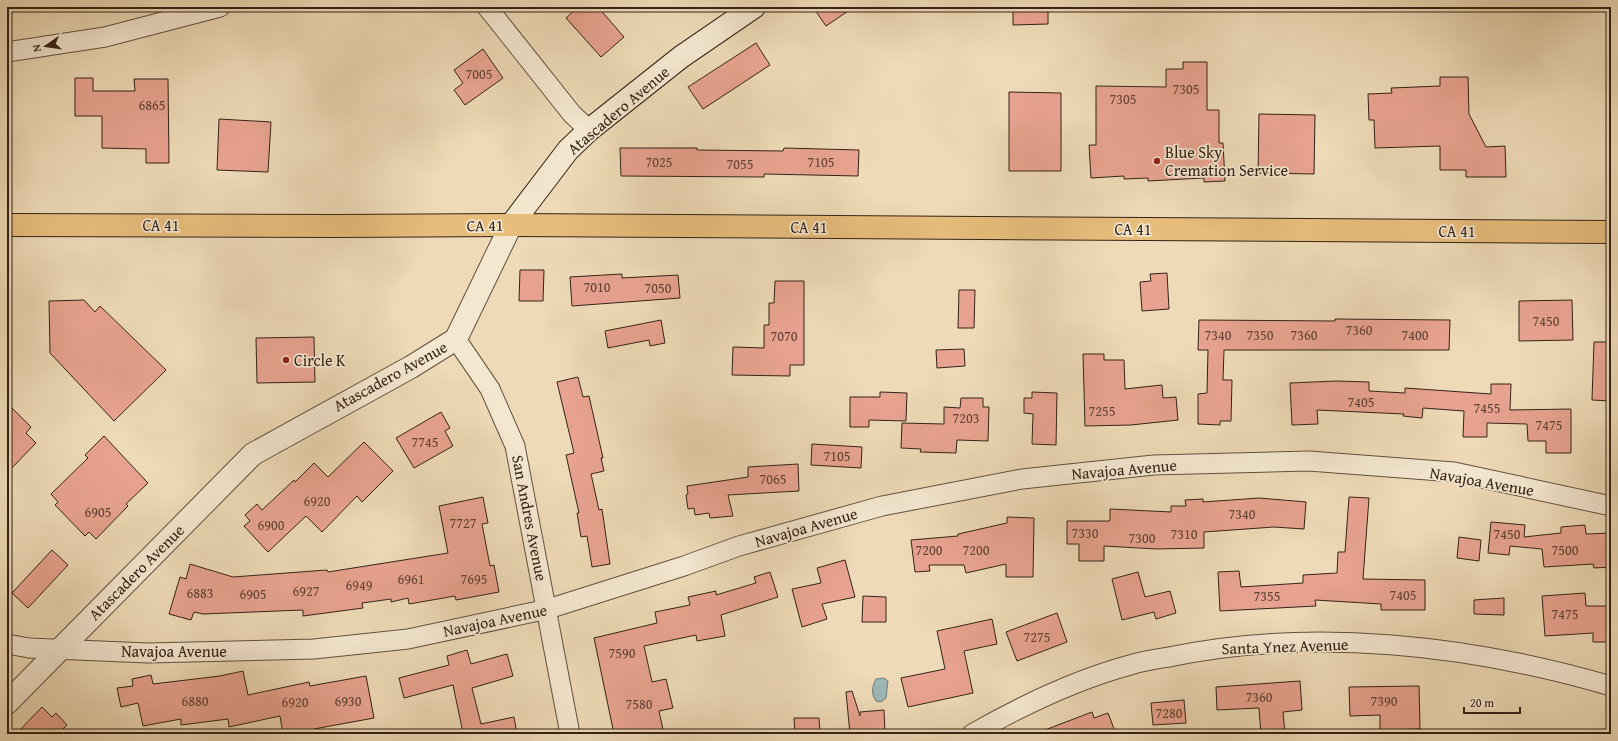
<svg xmlns="http://www.w3.org/2000/svg" width="1618" height="741" viewBox="0 0 1618 741" font-family="'Gentium Book Plus',serif">
	<rect width="100%" height="100%" fill="#eedab7"/>
	<filter id="stains"><feTurbulence type="fractalNoise" baseFrequency=".005" numOctaves="4"/><feColorMatrix values="0 0 0 0 .2 0 0 0 0 .09 0 0 0 0 .02 0 0 0 .5 -.17"/></filter>
	<radialGradient id="worn" r=".72"><stop offset=".6" stop-color="#630" stop-opacity="0"/><stop offset="1" stop-color="#630" stop-opacity=".3"/></radialGradient>
	<path fill="#9cb8b8" stroke="#727c78" d="M884 678 888 681 886 698 881 702 876 701C871 695 872 685 876 679Z"/>
	<g fill="#e8a390" stroke="#342217">
		<polygon points="578,7 598,7 624,37 601,57 566,18"/>
		<polygon points="813,7 854,7 826,26"/>
		<polygon points="1013,7 1048,7 1048,24 1013,25"/>
		<polygon points="756,43 770,65 703,109 688,87"/>
		<polygon points="483,49 503,78 465,105 454,90 463,83 454,70"/>
		<polygon points="1183,62 1207,62 1207,110 1219,110 1219,143 1223,143 1225,181 1204,182 1204,178 1148,181 1148,178 1124,179 1124,176 1091,178 1089,145 1096,145 1096,86 1166,87 1166,69 1183,69"/>
		<polygon points="1440,77 1468,77 1469,114 1486,147 1505,146 1506,177 1466,177 1466,170 1440,170 1440,146 1375,148 1374,120 1369,120 1368,94 1392,93 1391,88 1440,86"/>
		<polygon points="75,78 93,78 93,91 135,91 134,79 168,79 169,163 146,163 146,149 102,148 102,116 75,116"/>
		<polygon points="1009,92 1061,93 1061,171 1009,171"/>
		<polygon points="1259,114 1315,115 1314,174 1258,173"/>
		<polygon points="219,119 271,122 268,172 217,170"/>
		<polygon points="620,148 697,148 697,150 783,151 784,148 859,150 858,176 764,174 764,177 621,176"/>
		<polygon points="520,270 544,270 543,301 519,301"/>
		<polygon points="1167,273 1169,309 1142,311 1140,282 1151,281 1150,274"/>
		<polygon points="622,274 622,278 678,275 680,298 572,306 570,277"/>
		<polygon points="775,281 804,281 804,365 790,365 790,376 732,375 733,347 764,348 764,325 769,325 769,303 774,303"/>
		<polygon points="959,290 975,290 974,328 958,328"/>
		<polygon points="84,300 95,312 100,306 166,370 114,421 50,353 49,301"/>
		<polygon points="1572,300 1573,340 1519,341 1519,301"/>
		<polygon points="1335,319 1450,320 1449,350 1224,350 1223,380 1232,380 1231,421 1220,421 1220,425 1198,424 1198,394 1207,393 1208,350 1198,350 1199,320 1335,321"/>
		<polygon points="661,320 665,343 650,346 649,340 608,348 605,331"/>
		<polygon points="314,337 315,382 257,383 256,338"/>
		<polygon points="1594,342 1611,342 1611,401 1592,400"/>
		<polygon points="964,349 965,366 937,368 936,350"/>
		<polygon points="1083,354 1104,354 1104,360 1124,360 1125,389 1162,385 1163,398 1176,397 1178,420 1131,425 1085,426"/>
		<polygon points="578,377 583,397 589,396 603,458 601,458 604,471 591,474 599,510 602,509 610,564 592,567 587,536 581,537 577,513 579,513 566,455 574,453 557,382"/>
		<polygon points="1336,381 1369,382 1369,391 1405,393 1405,388 1491,394 1491,384 1511,384 1510,410 1571,409 1571,453 1546,453 1546,441 1528,441 1527,424 1487,423 1487,437 1463,437 1464,411 1423,408 1422,418 1403,416 1404,414 1317,410 1318,424 1292,425 1290,383"/>
		<polygon points="880,392 907,393 906,421 869,420 869,427 850,427 850,397 880,397"/>
		<polygon points="1032,392 1057,393 1056,445 1032,444 1033,414 1024,413 1024,398 1032,398"/>
		<polygon points="961,398 983,398 983,407 989,407 988,441 957,440 956,453 920,452 921,449 901,448 902,423 944,424 944,407 960,408"/>
		<polygon points="7,403 31,427 26,433 36,443 7,473"/>
		<polygon points="441,412 450,428 445,431 453,446 414,468 396,438"/>
		<polygon points="104,436 148,483 126,504 128,506 96,539 89,532 85,536 55,505 58,502 51,494 88,458 85,455"/>
		<polygon points="364,442 393,471 362,502 357,496 322,532 306,516 268,552 244,526 250,521 245,515 257,504 262,510 294,480 295,482 314,463 328,477"/>
		<polygon points="812,444 862,447 861,468 811,465"/>
		<polygon points="798,464 799,491 728,495 733,516 710,518 709,513 695,515 694,508 688,509 686,495 688,494 687,486 748,477 748,467"/>
		<polygon points="483,497 488,523 482,524 490,566 494,565 499,592 456,600 455,596 409,604 408,598 391,602 391,599 362,603 363,608 303,616 303,610 203,614 194,612 191,620 169,614 180,577 186,579 190,564 233,577 327,570 328,572 448,553 439,506"/>
		<polygon points="1349,497 1369,498 1363,579 1425,580 1425,610 1381,610 1381,604 1315,600 1316,606 1220,611 1218,572 1239,571 1241,587 1303,583 1303,575 1337,573 1338,552 1345,552"/>
		<polygon points="1259,498 1306,502 1304,529 1274,527 1204,532 1204,548 1156,549 1104,546 1104,561 1079,561 1079,544 1067,544 1067,521 1110,521 1110,509 1171,512 1171,506 1186,506 1185,500 1203,499 1203,502"/>
		<polygon points="1007,517 1034,518 1033,577 1006,577 1006,564 966,573 964,565 929,565 930,571 915,572 911,540 958,536 958,534 1007,523"/>
		<polygon points="1491,522 1525,525 1524,537 1561,533 1561,527 1585,525 1586,534 1611,533 1611,567 1594,568 1593,564 1544,567 1542,549 1510,546 1509,555 1488,553"/>
		<polygon points="1459,537 1481,540 1479,561 1457,558"/>
		<polygon points="52,550 68,565 28,608 12,593"/>
		<polygon points="845,560 855,597 822,604 827,619 802,627 792,589 821,583 817,568"/>
		<polygon points="770,572 778,597 721,615 725,636 697,641 696,635 644,646 652,682 666,679 673,708 659,711 664,734 614,734 594,638 657,623 655,612 690,605 688,597 716,591 716,595 756,583 754,577"/>
		<polygon points="1138,572 1145,597 1170,591 1176,613 1156,619 1154,612 1122,620 1112,579"/>
		<polygon points="1585,593 1586,606 1611,606 1611,642 1593,642 1593,633 1545,636 1542,596"/>
		<polygon points="863,596 886,597 886,622 862,622"/>
		<polygon points="1504,598 1504,615 1474,614 1474,600"/>
		<polygon points="1057,613 1067,642 1017,661 1006,632"/>
		<polygon points="992,619 997,644 964,651 973,693 908,707 901,678 945,669 937,631"/>
		<polygon points="467,650 471,664 507,654 513,676 472,688 481,724 514,717 517,734 463,733 453,685 404,698 399,678 449,665 447,656"/>
		<polygon points="243,671 248,695 309,682 310,686 366,676 374,718 314,729 315,734 283,734 280,716 229,727 228,719 181,725 181,719 143,726 138,703 121,707 117,688 133,686 132,679 151,675 153,684 220,676"/>
		<polygon points="1300,681 1302,710 1283,712 1285,734 1261,734 1259,708 1217,710 1216,687"/>
		<polygon points="1419,686 1420,729 1380,730 1380,715 1350,716 1349,687"/>
		<polygon points="852,691 860,716 860,712 884,710 885,734 850,734 846,692"/>
		<polygon points="1184,700 1186,723 1153,725 1151,703"/>
		<polygon points="42,707 52,717 56,713 67,725 58,734 16,734"/>
		<polygon points="1092,712 1094,718 1108,713 1116,734 1037,734 1037,733"/>
		<polygon points="794,718 819,718 820,734 795,734"/>
	</g>
	<g fill="none" stroke-linecap="round" stroke-linejoin="round">
		<g stroke="#62503f" stroke-width="21">
			<g id="minor">
				<polyline points="487,7 572,114 589,130"/>
				<polyline points="7,52 105,37 220,7"/>
				<polyline points="456,339 490,389 515,446 570,734"/>
				<polyline points="7,644 29,648 148,653 314,649 408,639 548,609 684,566 739,546 882,506 1022,479 1154,465 1309,461 1454,472 1611,506"/>
				<path d="M972 734C1021 706 1075 680 1130 665 1142 661 1156 659 1169 657 1312 627 1471 645 1611 686"/>
			</g>
		</g>
		<g stroke="#62503f" stroke-width="24">
			<polyline id="tertiary" points="7,703 253,454 411,367 456,339 511,225"/>
		</g>
		<g stroke="#342217" stroke-width="24">
			<polyline id="secondary" points="511,225 568,150 589,130 681,57 754,7"/>
		</g>
		<g stroke="#342217" stroke-width="24">
			<polyline id="primary" points="7,225 336,226 511,225 1611,232"/>
		</g>
		<use href="#minor" stroke="#f4e7d0" stroke-width="19"/>
		<use href="#tertiary" stroke="#f4e7d0" stroke-width="22"/>
		<use href="#secondary" stroke="#f4e7d0" stroke-width="22"/>
		<use href="#primary" stroke="#e7bd7c" stroke-width="22"/>
	</g>
	<g fill="#8f2418" stroke="#f4e7d0" stroke-width="1.5">
		<circle cx="1157" cy="161" r="4"/>
		<circle cx="286" cy="360" r="4"/>
	</g>
	<g text-anchor="middle" dominant-baseline="central" stroke-width="3.5" stroke-linejoin="round" paint-order="stroke">
		<g font-size="14" fill="#614235">
			<text x="479" y="74">7005</text>
			<text x="1186" y="89">7305</text>
			<text x="1123" y="99">7305</text>
			<text x="152" y="105">6865</text>
			<text x="659" y="162">7025</text>
			<text x="821" y="162">7105</text>
			<text x="740" y="164">7055</text>
			<text x="597" y="287">7010</text>
			<text x="658" y="288">7050</text>
			<text x="1546" y="321">7450</text>
			<text x="1359" y="330">7360</text>
			<text x="1218" y="335">7340</text>
			<text x="1260" y="335">7350</text>
			<text x="1304" y="335">7360</text>
			<text x="1415" y="335">7400</text>
			<text x="784" y="336">7070</text>
			<text x="1361" y="402">7405</text>
			<text x="1487" y="408">7455</text>
			<text x="1102" y="411">7255</text>
			<text x="966" y="418">7203</text>
			<text x="1549" y="425">7475</text>
			<text x="425" y="442">7745</text>
			<text x="837" y="456">7105</text>
			<text x="773" y="479">7065</text>
			<text x="317" y="501">6920</text>
			<text x="98" y="512">6905</text>
			<text x="1242" y="514">7340</text>
			<text x="463" y="523">7727</text>
			<text x="271" y="525">6900</text>
			<text x="1085" y="533">7330</text>
			<text x="1184" y="534">7310</text>
			<text x="1507" y="534">7450</text>
			<text x="1142" y="538">7300</text>
			<text x="929" y="550">7200</text>
			<text x="976" y="550">7200</text>
			<text x="1565" y="550">7500</text>
			<text x="411" y="579">6961</text>
			<text x="474" y="579">7695</text>
			<text x="359" y="585">6949</text>
			<text x="306" y="591">6927</text>
			<text x="200" y="593">6883</text>
			<text x="253" y="594">6905</text>
			<text x="1403" y="595">7405</text>
			<text x="1267" y="596">7355</text>
			<text x="1565" y="614">7475</text>
			<text x="1037" y="637">7275</text>
			<text x="622" y="653">7590</text>
			<text x="1259" y="697">7360</text>
			<text x="195" y="701">6880</text>
			<text x="348" y="701">6930</text>
			<text x="1384" y="701">7390</text>
			<text x="295" y="702">6920</text>
			<text x="639" y="704">7580</text>
			<text x="1169" y="713">7280</text>
		</g>
		<g font-size="16" fill="#342217" stroke="#f4e7d0">
			<text transform="translate(618 110) rotate(-40)">Atascadero Avenue</text>
			<text x="161" y="225">CA 41</text>
			<text transform="translate(485 225) rotate(-1)">CA 41</text>
			<text x="809" y="227">CA 41</text>
			<text x="1133" y="229">CA 41</text>
			<text x="1457" y="231">CA 41</text>
			<text transform="translate(390 376) rotate(-29)">Atascadero Avenue</text>
			<text transform="translate(1124 469) rotate(-5)">Navajoa Avenue</text>
			<text transform="translate(1482 481) rotate(10)">Navajoa Avenue</text>
			<text transform="translate(530 518) rotate(79)">San Andres Avenue</text>
			<text transform="translate(806 527) rotate(-16)">Navajoa Avenue</text>
			<text transform="translate(136 572) rotate(-45)">Atascadero Avenue</text>
			<text transform="translate(495 620) rotate(-12)">Navajoa Avenue</text>
			<text transform="translate(1285 646) rotate(-2)">Santa Ynez Avenue</text>
			<text x="174" y="651">Navajoa Avenue</text>
		</g>
		<g font-size="16" fill="#342217" stroke="#f4e7d0" text-anchor="start">
			<text x="1165" y="152">Blue Sky<tspan x="1165" dy="18">Cremation Service</tspan></text>
			<text x="294" y="360">Circle K</text>
		</g>
	</g>
	<rect width="1618" height="741" fill="none" stroke="#eedab7" stroke-width="24"/>
	<rect x="8" y="8" width="1602" height="725" fill="none" stroke="#342217" stroke-width="2"/>
	<rect x="12" y="12" width="1594" height="717" fill="none" stroke="#342217"/>
	<g transform="translate(46 46) rotate(257)" stroke="#f4e7d0" stroke-width="3" paint-order="stroke">
	<path d="M0-3L7 15L0 10L-7 15Z" fill="#342217"/>
	<text y="-6" font-size="11" font-weight="bold" text-anchor="middle" fill="#342217">N</text>
	</g>
	<path d="M1464 707v6h56v-6" fill="none" stroke="#342217" stroke-width="2"/>
	<text x="1470" y="707" font-size="12" fill="#342217" stroke="#f4e7d0" stroke-width="3" paint-order="stroke">20 m</text>
	<rect width="100%" height="100%" filter="url(#stains)"/>
	<rect width="100%" height="100%" fill="url(#worn)"/>
</svg>
